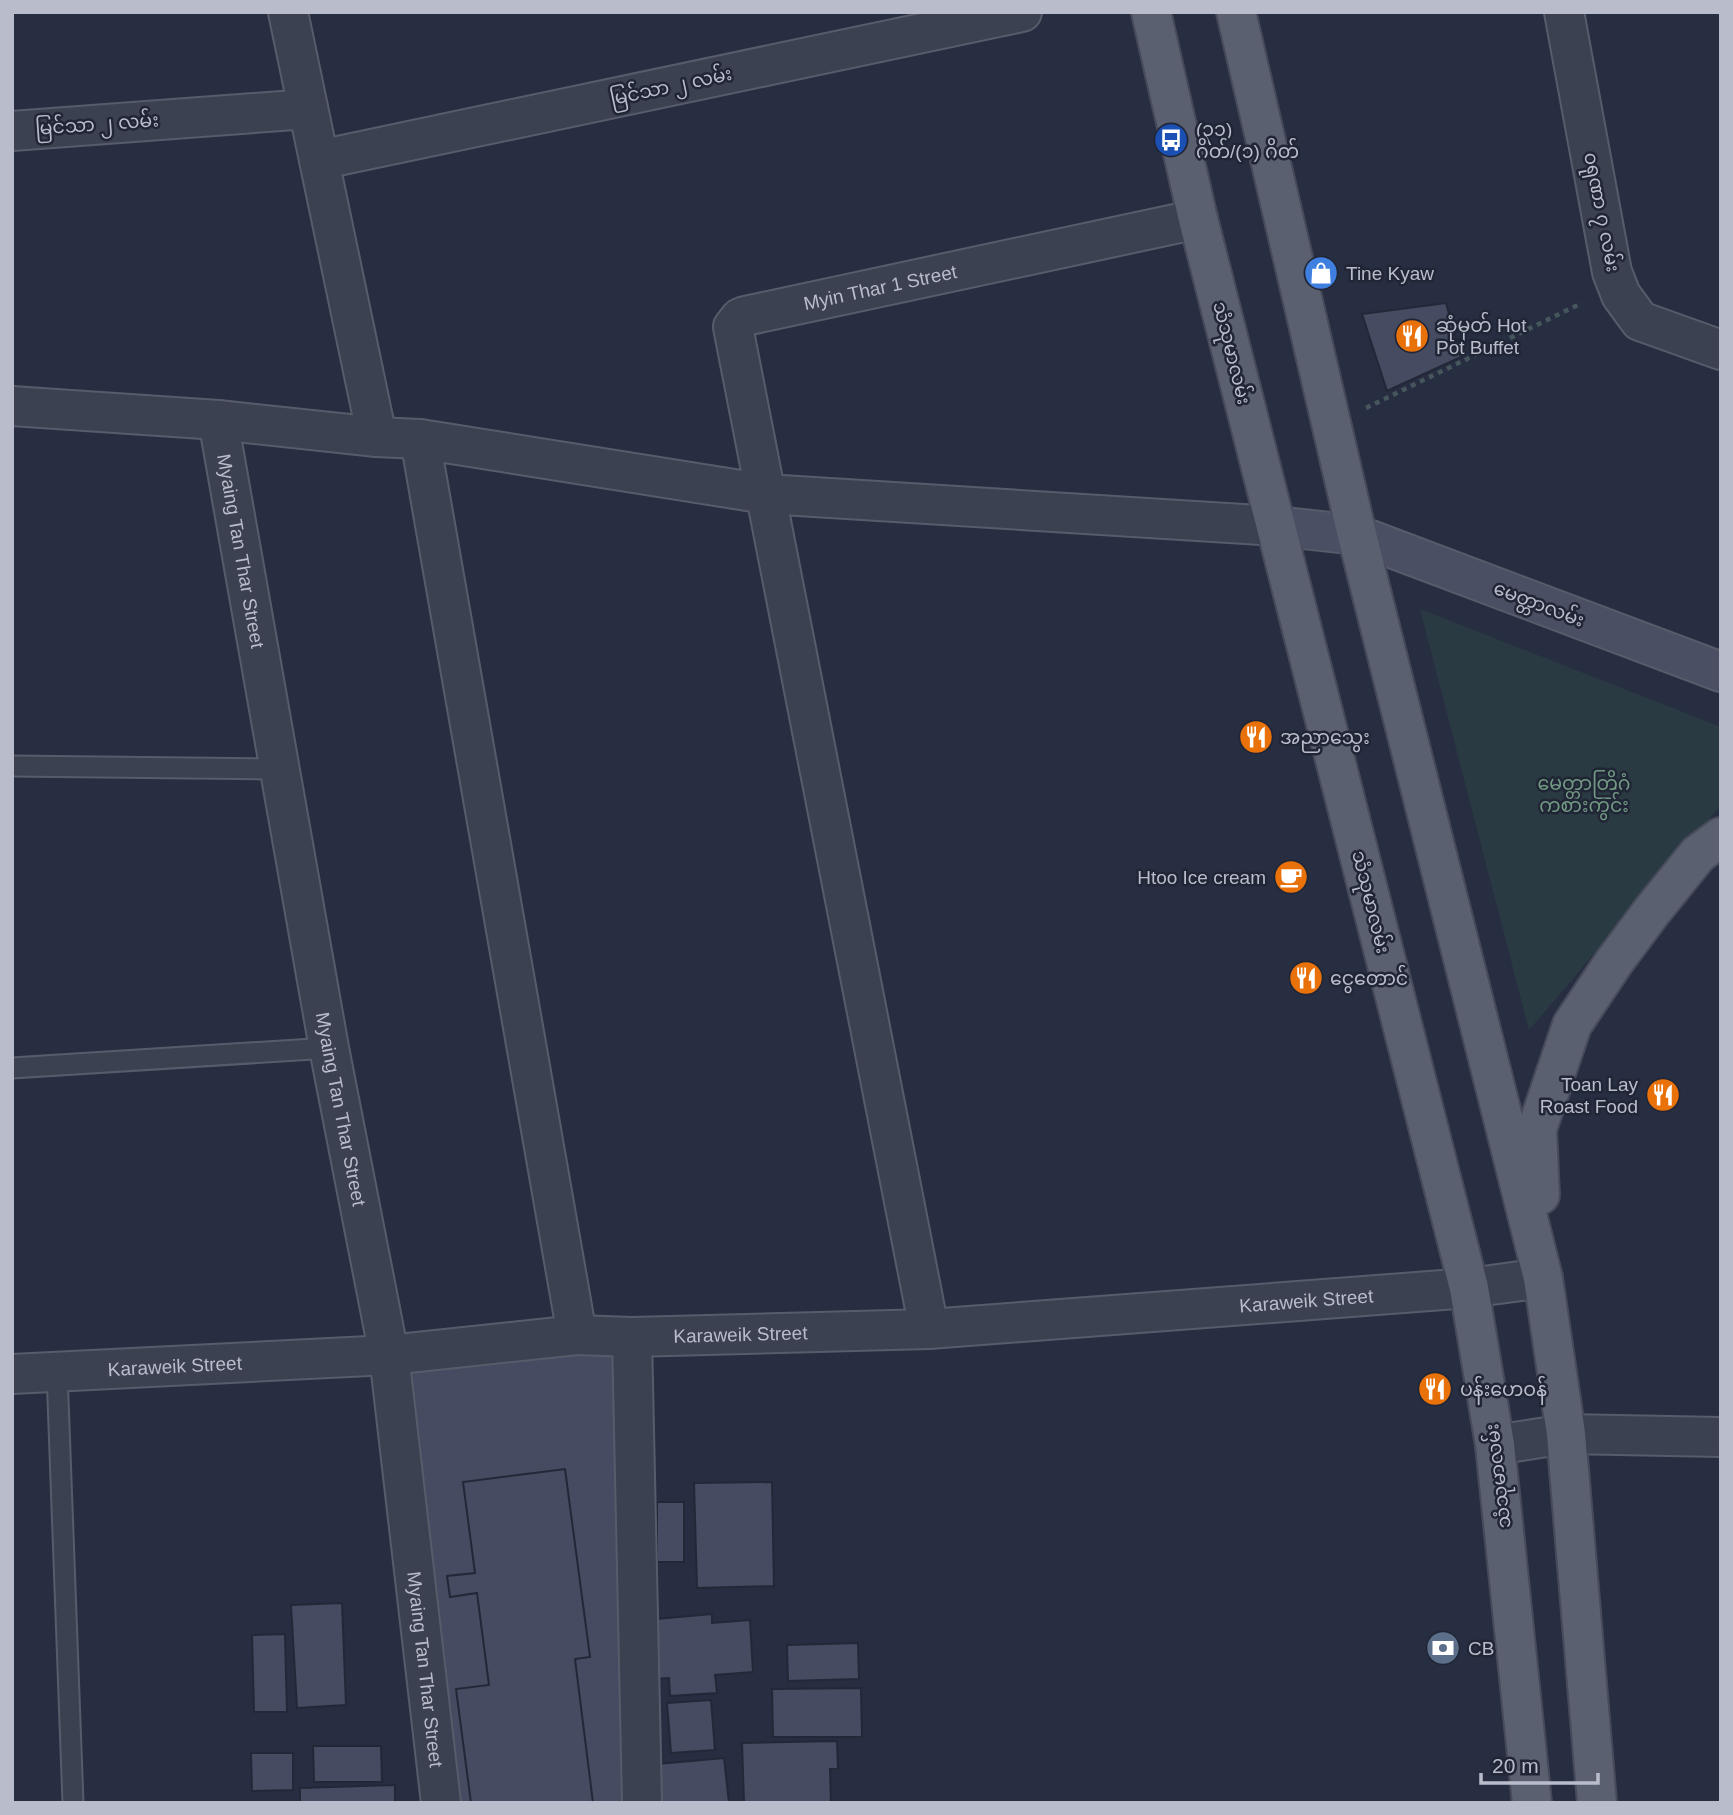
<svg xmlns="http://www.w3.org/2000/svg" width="1733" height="1815" viewBox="0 0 1733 1815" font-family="Helvetica,'Noto Sans Myanmar',sans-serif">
	<rect width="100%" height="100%" fill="#282e41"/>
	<polygon fill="#2a3a42" points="1420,609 1721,727 1721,805 1529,1030"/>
	<g fill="#454b60" stroke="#232838" stroke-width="2">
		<polygon points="1446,303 1461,357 1387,391 1362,314"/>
		<polygon points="632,1337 642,1803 441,1803 389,1355"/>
		<polygon points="565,1469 590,1657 575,1659 593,1803 471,1803 456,1689 489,1685 477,1593 450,1597 447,1576 475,1573 463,1482"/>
		<polygon points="772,1482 774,1586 697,1588 694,1483"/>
		<rect x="657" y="1502" width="27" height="60"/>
		<polygon points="342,1603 346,1705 297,1708 291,1605"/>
		<polygon points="712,1614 712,1623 750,1620 753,1672 715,1675 717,1693 670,1696 669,1678 650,1679 645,1620"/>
		<polygon points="285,1634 287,1712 254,1712 252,1635"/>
		<polygon points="858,1643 859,1679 788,1681 787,1645"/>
		<polygon points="861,1688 862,1737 773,1737 772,1689"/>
		<polygon points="711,1700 715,1750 671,1753 667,1703"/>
		<polygon points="837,1741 838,1769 830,1769 831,1803 744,1803 742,1743"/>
		<polygon points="313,1746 381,1746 382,1782 314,1782"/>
		<polygon points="251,1753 293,1753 293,1790 252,1791"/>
		<polygon points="724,1758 729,1803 650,1803 646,1765"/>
		<polygon points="395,1785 395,1803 300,1803 300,1788"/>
	</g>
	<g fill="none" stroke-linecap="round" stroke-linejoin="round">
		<g stroke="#575c6b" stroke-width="23">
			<g id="lane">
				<polyline points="12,766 280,769"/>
				<polyline points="12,1068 329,1048"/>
				<polyline points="57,1372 73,1803"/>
			</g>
		</g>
		<g stroke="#575c6b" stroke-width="42">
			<g id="street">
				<polyline points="288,12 377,437"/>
				<polyline points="1564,12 1612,272 1621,295 1640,321 1721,350"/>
				<polyline points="12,131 308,109"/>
				<polyline points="319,160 1022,12"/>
				<polyline points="12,406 218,420 377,437 420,439 766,494 1276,526"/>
				<path id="s1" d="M218 420 329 1048 389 1355 441 1803"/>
				<polyline points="420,439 577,1335"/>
				<path id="s2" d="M929 1329 733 327 740 318 745 316 1198 219"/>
				<polyline points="632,1337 642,1803"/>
				<path id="s3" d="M12 1374 389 1355 577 1335 632 1337 929 1329 1469 1288 1543 1278"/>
				<polyline points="1495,1445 1566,1434 1721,1437"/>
			</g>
		</g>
		<g stroke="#575c6b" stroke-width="42">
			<polyline id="secondary" points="1276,526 1357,535 1721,672"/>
		</g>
		<g stroke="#464a5a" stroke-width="42">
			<g id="primary">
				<polyline points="1151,12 1198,219 1469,1288 1495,1445 1532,1803"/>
				<polyline points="1236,12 1357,535 1543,1278 1566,1434 1597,1803"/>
				<polyline points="1540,1195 1537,1129 1572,1025 1614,962 1652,911 1698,854 1721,837"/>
			</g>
		</g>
		<polyline stroke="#45565c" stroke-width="4.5" stroke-dasharray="5 5" stroke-linecap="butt" points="1366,408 1582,303"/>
		<use href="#lane" stroke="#3c4151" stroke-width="19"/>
		<use href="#street" stroke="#3c4151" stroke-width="38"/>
		<use href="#secondary" stroke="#4b4f63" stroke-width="38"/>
		<use href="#primary" stroke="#5a6070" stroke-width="38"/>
	</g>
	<defs>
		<g id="bus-disc" transform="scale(1.75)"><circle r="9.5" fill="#1a4fb4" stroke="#212636"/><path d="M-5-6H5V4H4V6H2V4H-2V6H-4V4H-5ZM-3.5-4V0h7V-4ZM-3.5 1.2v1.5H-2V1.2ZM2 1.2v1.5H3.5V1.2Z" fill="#fff"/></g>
		<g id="shop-disc" transform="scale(1.75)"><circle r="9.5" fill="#3f7fe0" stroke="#212636"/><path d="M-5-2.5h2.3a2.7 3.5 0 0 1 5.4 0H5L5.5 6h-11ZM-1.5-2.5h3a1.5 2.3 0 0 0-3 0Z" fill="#fff"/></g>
		<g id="restaurant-disc" transform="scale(1.75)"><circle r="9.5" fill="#e8710a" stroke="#212636"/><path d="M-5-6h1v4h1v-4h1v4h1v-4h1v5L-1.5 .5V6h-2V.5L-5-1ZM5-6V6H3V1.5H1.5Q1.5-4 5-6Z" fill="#fff"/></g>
		<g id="cafe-disc" transform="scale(1.75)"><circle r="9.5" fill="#e8710a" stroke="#212636"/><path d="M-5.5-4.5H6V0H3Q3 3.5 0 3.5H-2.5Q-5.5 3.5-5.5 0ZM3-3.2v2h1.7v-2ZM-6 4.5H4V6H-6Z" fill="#fff"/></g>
		<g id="bank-disc" transform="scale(1.75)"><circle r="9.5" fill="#5c6f8a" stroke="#212636"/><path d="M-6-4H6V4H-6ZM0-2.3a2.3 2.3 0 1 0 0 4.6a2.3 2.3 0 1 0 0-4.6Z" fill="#fff"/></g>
	</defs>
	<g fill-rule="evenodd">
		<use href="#bus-disc" x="1171" y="140"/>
		<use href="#shop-disc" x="1321" y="273"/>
		<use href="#restaurant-disc" x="1412" y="336"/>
		<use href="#restaurant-disc" x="1256" y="737"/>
		<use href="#cafe-disc" x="1291" y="877"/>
		<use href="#restaurant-disc" x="1306" y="978"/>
		<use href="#restaurant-disc" x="1663" y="1095"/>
		<use href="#restaurant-disc" x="1435" y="1389"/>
		<use href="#bank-disc" x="1443" y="1648"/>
	</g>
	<g text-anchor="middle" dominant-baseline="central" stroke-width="5" stroke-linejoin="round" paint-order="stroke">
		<g font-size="19" fill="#b9bdcb" stroke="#212636">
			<text transform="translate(671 86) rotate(-12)">မြင်သာ ၂ လမ်း</text>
			<text transform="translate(97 124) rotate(-4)">မြင်သာ ၂ လမ်း</text>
			<text transform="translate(1602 212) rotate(79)">၀ရုဏာ ၇ လမ်း</text>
			<text stroke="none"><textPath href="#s2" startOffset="1176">Myin Thar 1 Street</textPath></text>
			<text transform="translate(1232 353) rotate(76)">သံသုမာလမ်း</text>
			<text stroke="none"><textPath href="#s1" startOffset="133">Myaing Tan Thar Street</textPath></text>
			<text transform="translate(1539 604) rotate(21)">မေတ္တာလမ်း</text>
			<text transform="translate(1371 902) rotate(76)">သံသုမာလမ်း</text>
			<text stroke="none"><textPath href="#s1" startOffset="700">Myaing Tan Thar Street</textPath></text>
			<text stroke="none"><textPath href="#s3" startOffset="1297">Karaweik Street</textPath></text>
			<text stroke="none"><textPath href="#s3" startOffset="730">Karaweik Street</textPath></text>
			<text stroke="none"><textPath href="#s3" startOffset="163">Karaweik Street</textPath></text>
			<text transform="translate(1498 1476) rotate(-97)">သံသုမာလမ်း</text>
			<text stroke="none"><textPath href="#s1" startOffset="1267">Myaing Tan Thar Street</textPath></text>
		</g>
		<g font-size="19" fill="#b9bdcb" stroke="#212636" text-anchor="start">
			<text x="1196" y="129">(၃၁)<tspan x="1196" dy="22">ဂိတ်/(၁) ဂိတ်</tspan></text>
			<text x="1346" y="273">Tine Kyaw</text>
			<text x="1436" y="325">ဆုံမှတ် Hot<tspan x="1436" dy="22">Pot Buffet</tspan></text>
			<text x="1280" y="737">အညာသွေး</text>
			<text x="1266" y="877" text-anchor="end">Htoo Ice cream</text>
			<text x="1330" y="978">ငွေတောင်</text>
			<text x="1638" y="1084" text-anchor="end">Toan Lay<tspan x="1638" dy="22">Roast Food</tspan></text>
			<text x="1460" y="1389">ပန်းဟေဝန်</text>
			<text x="1468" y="1648">CB</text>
		</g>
		<g font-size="19" fill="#729a83" stroke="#212636">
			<text x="1584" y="783">မေတ္တာတြိဂံ<tspan x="1584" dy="22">ကစားကွင်း</tspan></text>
		</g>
	</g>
	<rect width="1733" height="1815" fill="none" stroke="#b9bdcb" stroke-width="28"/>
	<path d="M1481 1773v10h117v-10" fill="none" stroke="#b9bdcb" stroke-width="3.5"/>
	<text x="1492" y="1773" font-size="21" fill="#b9bdcb" stroke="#212636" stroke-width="5" paint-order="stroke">20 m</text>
</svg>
